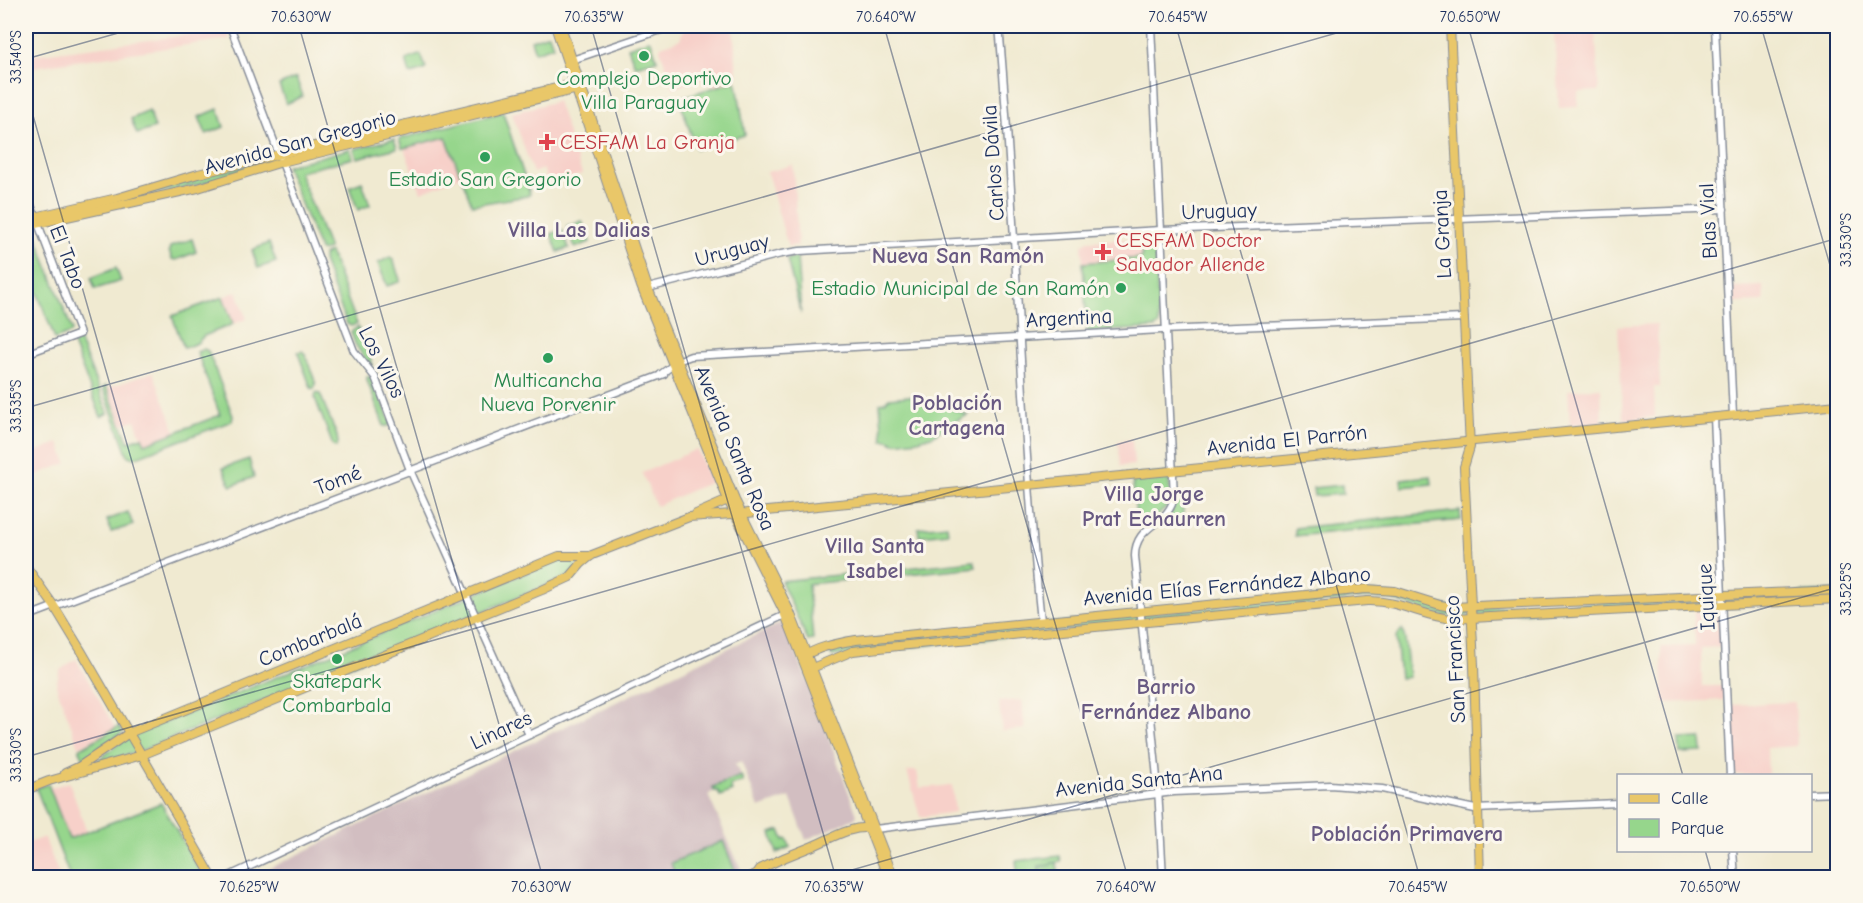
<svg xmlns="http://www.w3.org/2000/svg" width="1863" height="903" viewBox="0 0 1863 903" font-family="'Comic Neue',sans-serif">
	<rect width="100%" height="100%" fill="#fbf7ec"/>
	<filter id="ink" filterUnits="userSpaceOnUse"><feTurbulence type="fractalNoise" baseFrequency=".0167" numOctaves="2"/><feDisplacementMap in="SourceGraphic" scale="12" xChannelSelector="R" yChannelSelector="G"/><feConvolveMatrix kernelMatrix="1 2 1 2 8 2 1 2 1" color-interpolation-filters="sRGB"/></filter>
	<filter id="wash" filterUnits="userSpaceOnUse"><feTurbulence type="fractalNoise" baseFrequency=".008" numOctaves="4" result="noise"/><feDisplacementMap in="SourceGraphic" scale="24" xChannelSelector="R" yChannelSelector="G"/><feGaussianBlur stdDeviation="1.35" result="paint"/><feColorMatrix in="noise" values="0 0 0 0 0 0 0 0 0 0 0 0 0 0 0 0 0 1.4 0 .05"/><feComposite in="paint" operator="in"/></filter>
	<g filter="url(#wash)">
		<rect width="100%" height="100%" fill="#f0ead1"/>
		<g fill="#f7d0c9">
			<polygon points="697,26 733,26 737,73 735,81 714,87 711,77 673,88 660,49 661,46 680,39 683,31"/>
			<polygon points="1574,26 1595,26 1599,91 1578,92 1578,107 1559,108 1554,32 1574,32"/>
			<polygon points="226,30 229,39 26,68 26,56"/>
			<polygon points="557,101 582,174 549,185 543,169 533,173 512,113"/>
			<polygon points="446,137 461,176 421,192 404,148"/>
			<polygon points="793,165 798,245 788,247 767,172"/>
			<polygon points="1141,239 1142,258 1083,263 1082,245 1088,241"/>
			<polygon points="1763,286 1764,302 1733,303 1733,287"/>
			<polygon points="237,291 247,319 233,324 223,297"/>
			<polygon points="1657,324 1660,387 1654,387 1655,417 1623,420 1618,326"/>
			<polygon points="153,372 176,432 144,444 135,420 121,425 108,388"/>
			<polygon points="1601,388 1602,422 1570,425 1568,390"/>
			<polygon points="1132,440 1134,465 1120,466 1118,441"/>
			<polygon points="59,443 67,463 31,477 26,463 26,455"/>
			<polygon points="697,449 711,482 656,506 642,473"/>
			<polygon points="1720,610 1721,647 1701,648 1702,686 1724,686 1724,700 1664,703 1661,647 1695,646 1694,611"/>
			<polygon points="76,659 115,728 79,747 56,685 60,670"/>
			<polygon points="1022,700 1025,729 1002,731 999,702"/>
			<polygon points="1795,702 1797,746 1767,748 1768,775 1735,775 1732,705"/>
			<polygon points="907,771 917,771 920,788 952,785 955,812 920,817"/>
			<polygon points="69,782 87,832 68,839 50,788"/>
			<polygon points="44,837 60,877 26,878 26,844"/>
		</g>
		<polygon fill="#d2bec1" points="783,622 810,687 857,815 855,818 806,840 790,797 759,808 741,761 735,764 741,776 713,787 714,791 708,795 741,870 725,877 249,878"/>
		<g fill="#96d68c" stroke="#588275" stroke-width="1.5">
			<polygon points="549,34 553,46 535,52 531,40"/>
			<polygon points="648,40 651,41 657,60 635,66 628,47"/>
			<polygon points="419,55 421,55 426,68 424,70 410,74 406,60"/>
			<polygon points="296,78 303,96 286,104 279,85"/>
			<polygon points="735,81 737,84 745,135 696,149 679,98"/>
			<polygon points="218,109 224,127 206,134 199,117"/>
			<polygon points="149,111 155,128 137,134 131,119"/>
			<polygon points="503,112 530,194 527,196 472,205 446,137 404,148 402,148 399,139"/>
			<polygon points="394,139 397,148 357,158 354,149"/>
			<polygon points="350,149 353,158 299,172 329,249 320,251 286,166"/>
			<polygon points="277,159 275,161 200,184 127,200 126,198 200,176"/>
			<polygon points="362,182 370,205 358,210 349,187"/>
			<polygon points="582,221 590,242 575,248 567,227"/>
			<polygon points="34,230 72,330 71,333 55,339 36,289 26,292 26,232"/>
			<polygon points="562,230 569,248 558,252 551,234"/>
			<polygon points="1155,238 1159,325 1155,328 1089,332 1087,330 1083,263 1142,258 1141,239"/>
			<polygon points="192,239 196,252 176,260 172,259 169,251 170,247"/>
			<polygon points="269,243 276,262 258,268 252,250"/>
			<polygon points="330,252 357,324 351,326 347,324 323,261 323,255"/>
			<polygon points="390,257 393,259 400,280 399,282 387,286 378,263"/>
			<polygon points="797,257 801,314 787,259"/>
			<polygon points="116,268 121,281 95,289 91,278"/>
			<polygon points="223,297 233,324 204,336 197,343 184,348 172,316"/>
			<polygon points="358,327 373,365 369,365 355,344 351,332"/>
			<polygon points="78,337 108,413 101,417 71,339"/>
			<polygon points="204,349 208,351 233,416 232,421 134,458 128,456 103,388 106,386 128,442 142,437 145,444 220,415 197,352"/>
			<polygon points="302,351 305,354 316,384 314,389 311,388 299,356 298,352"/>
			<polygon points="373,376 391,424 388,426 384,426 367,380 367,377"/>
			<polygon points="316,393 320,394 337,436 338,443 336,447 333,446 315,398"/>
			<polygon points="909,396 930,400 968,415 949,424 934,435 918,440 894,443 889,440 883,440 880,403 885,402 889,398"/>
			<polygon points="249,459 254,477 231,486 223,468"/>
			<polygon points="1168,473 1171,499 1168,506 1148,524 1137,525 1132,476"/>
			<polygon points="1431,476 1432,484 1402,487 1401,479"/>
			<polygon points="1342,485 1343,494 1314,496 1313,488"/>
			<polygon points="1177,496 1181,496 1184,521 1160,524 1171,513"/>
			<polygon points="1460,511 1461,520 1295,536 1295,528"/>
			<polygon points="128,512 133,525 111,532 107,520"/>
			<polygon points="947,525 948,533 919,536 918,528"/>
			<polygon points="561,558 575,559 577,566 569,576 140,751 93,765 125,738 289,672"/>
			<polygon points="974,561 976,567 808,584 813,640 808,641 781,581"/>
			<polygon points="1838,591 1837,597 1476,615 1475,608"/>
			<polygon points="1375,592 1468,610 1469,615 1445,616 1388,599 1364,598 832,656 829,651 830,648 853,642"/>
			<polygon points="1402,630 1405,639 1409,677 1400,678 1396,637"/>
			<polygon points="119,726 123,732 84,759 79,749"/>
			<polygon points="1701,738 1702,752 1680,753 1679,739"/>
			<polygon points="741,776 743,782 730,786 732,791 720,796 718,791 714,791 713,787"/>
			<polygon points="48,784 69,839 161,803 203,877 70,877 36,788"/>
			<polygon points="780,830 784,840 787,839 790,847 777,853 771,833"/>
			<polygon points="723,841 735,871 719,877 676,877 671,863"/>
			<polygon points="1060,856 1061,862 1051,863 1057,863 1058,871 1040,873 1039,867 1052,865 1039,866 1039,874 1018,876 1016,861"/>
		</g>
	</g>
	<g filter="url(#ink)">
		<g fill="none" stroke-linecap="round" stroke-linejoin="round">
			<g stroke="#868c98" stroke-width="9">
				<g id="minor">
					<polyline points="230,26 354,351 375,377 410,470 529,735"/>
					<path d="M999 26C1017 224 1020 423 1041 621"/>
					<path d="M1151 26 1174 496C1170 526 1135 523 1135 556L1158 788 1163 878"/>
					<polyline points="1715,26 1733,415"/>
					<polyline points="569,61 673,26"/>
					<polyline points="26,192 80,334 26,354"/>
					<polyline points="648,288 781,254 800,251 1161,230 1724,209"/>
					<polyline points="661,374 680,360 691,356 1161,330 1464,318"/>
					<polyline points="1714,417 1730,776"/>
					<polyline points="26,617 664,374"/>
					<polyline points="1810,794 1838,793"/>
					<polyline points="875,829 1174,792 1330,785 1382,789 1475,809 1618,803"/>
					<polyline points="1733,850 1735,878"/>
					<polyline points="225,878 787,614"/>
				</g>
			</g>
			<g stroke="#868c98" stroke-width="10">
				<g id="major">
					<polyline points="555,26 641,286 728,500 784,612 888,878"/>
					<polyline points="561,26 648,288 735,500 790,612 894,878"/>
					<polyline points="1450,26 1470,447 1464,467 1474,665 1480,878"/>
					<polyline points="26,219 117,198 198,174 577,83"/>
					<polyline points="26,226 198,188 282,162 582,88"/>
					<polyline points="696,514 728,500"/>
					<polyline points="26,566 54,606 82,652 213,878"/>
					<path d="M802 658C815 647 839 643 856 640L1366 589 1395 591 1440 605 1452 607 1838 590"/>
					<path d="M812 668 853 651 898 646 1367 601C1400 600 1423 617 1453 619L1838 599"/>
					<polyline points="65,773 80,766 129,733 559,556 591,556"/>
					<polyline points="26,790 49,781 142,755 542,590 570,577 581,564 592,555 689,517 747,513 1838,405"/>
					<path d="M758 872 760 869C776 861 792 854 808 848 829 840 848 826 871 828"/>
					<polyline points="746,878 763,871"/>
				</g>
			</g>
			<use href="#minor" stroke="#fff" stroke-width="6"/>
			<use href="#major" stroke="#e9c769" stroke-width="8"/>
		</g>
	</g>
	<path fill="none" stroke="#1b2f5e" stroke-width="1.5" stroke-opacity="0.45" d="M299 26 543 878M591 26 836 878M884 26 1128 878M1176 26 1420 878M1468 26 1683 776M1761 26 1838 293M26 59 143 26M26 91 251 878M26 408 1361 26M26 757 1838 238M1705 850 1713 878M824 878 1838 587"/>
	<g fill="#2e9e5b" stroke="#fbf7ec" stroke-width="2">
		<circle cx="644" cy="56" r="6"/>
		<circle cx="485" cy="157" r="6"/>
		<circle cx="1121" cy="288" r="6"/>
		<circle cx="548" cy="358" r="6"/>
		<circle cx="337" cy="659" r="6"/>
	</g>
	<g fill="#e0444e" stroke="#fbf7ec" stroke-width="2">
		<path d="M544 133h6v6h6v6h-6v6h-6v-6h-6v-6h6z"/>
		<path d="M1100 243h6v6h6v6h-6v6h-6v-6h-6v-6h6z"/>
	</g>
	<g text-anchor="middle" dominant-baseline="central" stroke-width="6" stroke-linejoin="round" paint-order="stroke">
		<g font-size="21" fill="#27864d" stroke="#fbf7ec">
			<text x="644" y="78">Complejo Deportivo<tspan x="644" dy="24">Villa Paraguay</tspan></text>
			<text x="485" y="179">Estadio San Gregorio</text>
			<text x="1109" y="288" text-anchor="end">Estadio Municipal de San Ramón</text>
			<text x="548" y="380">Multicancha<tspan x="548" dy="24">Nueva Porvenir</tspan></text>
			<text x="337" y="681">Skatepark<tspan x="337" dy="24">Combarbala</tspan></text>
		</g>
		<g font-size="21" fill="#1b2f5e" stroke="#fbf7ec">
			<text transform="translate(300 142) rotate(-15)">Avenida San Gregorio</text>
			<text transform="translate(993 163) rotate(-94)">Carlos Dávila</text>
			<text transform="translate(1219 211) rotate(-2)">Uruguay</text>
			<text transform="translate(1708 221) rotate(-93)">Blas Vial</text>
			<text transform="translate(1442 234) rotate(-93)">La Granja</text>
			<text transform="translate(732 250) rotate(-15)">Uruguay</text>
			<text transform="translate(68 257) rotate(69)">El Tabo</text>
			<text transform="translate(1069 318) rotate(-3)">Argentina</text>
			<text transform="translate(382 362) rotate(63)">Los Vilos</text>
			<text transform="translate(1287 440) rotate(-6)">Avenida El Parrón</text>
			<text transform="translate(735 448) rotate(67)">Avenida Santa Rosa</text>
			<text transform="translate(338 480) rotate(-21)">Tomé</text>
			<text transform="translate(1227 586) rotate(-5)">Avenida Elías Fernández Albano</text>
			<text transform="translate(1706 597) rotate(-93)">Iquique</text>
			<text transform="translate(310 640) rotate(-22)">Combarbalá</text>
			<text transform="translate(1455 659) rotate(-93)">San Francisco</text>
			<text transform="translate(501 730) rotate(-25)">Linares</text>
			<text transform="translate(1139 781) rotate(-6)">Avenida Santa Ana</text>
		</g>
		<g font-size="21" fill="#be3a42" stroke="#fbf7ec" text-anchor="start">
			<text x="560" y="142">CESFAM La Granja</text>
			<text x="1116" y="240">CESFAM Doctor<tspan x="1116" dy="24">Salvador Allende</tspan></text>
		</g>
		<g font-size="22" font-weight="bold" fill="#685982" stroke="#fbf7ec">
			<text x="579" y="230">Villa Las Dalias</text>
			<text x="958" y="256">Nueva San Ramón</text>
			<text x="957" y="403">Población<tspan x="957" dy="25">Cartagena</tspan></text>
			<text x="1154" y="494">Villa Jorge<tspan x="1154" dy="25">Prat Echaurren</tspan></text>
			<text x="875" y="546">Villa Santa<tspan x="875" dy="25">Isabel</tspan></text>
			<text x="1166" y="687">Barrio<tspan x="1166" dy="25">Fernández Albano</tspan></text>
			<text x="1407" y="834">Población Primavera</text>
		</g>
	</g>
	<rect width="1863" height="903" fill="none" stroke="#fbf7ec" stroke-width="66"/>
	<rect x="1617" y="774" width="195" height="78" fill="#fbf7ec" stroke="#a1a7b3" stroke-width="1.5"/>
	<rect x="1629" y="794" width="30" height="9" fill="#e9c769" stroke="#a1a7b3" stroke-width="1.5"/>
	<text x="1671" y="804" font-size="18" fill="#1b2f5e">Calle</text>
	<rect x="1629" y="819" width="30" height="18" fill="#96d68c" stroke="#a1a7b3" stroke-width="1.5"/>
	<text x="1671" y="834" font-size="18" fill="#1b2f5e">Parque</text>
	<rect x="33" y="33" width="1797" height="837" fill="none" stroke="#1b2f5e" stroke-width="2"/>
	<g font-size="15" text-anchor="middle" fill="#1b2f5e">
		<text x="301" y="22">70.630°W</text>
		<text x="594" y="22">70.635°W</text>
		<text x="886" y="22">70.640°W</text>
		<text x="1178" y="22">70.645°W</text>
		<text x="1470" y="22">70.650°W</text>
		<text x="1763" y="22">70.655°W</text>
		<text transform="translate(16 57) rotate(-90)" y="5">33.540°S</text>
		<text transform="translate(1846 240) rotate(-90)" y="5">33.530°S</text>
		<text transform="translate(16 406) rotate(-90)" y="5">33.535°S</text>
		<text transform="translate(1846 589) rotate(-90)" y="5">33.525°S</text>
		<text transform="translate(16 755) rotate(-90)" y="5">33.530°S</text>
		<text x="249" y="892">70.625°W</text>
		<text x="541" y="892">70.630°W</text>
		<text x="834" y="892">70.635°W</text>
		<text x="1126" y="892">70.640°W</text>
		<text x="1418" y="892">70.645°W</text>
		<text x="1710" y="892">70.650°W</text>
	</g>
</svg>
